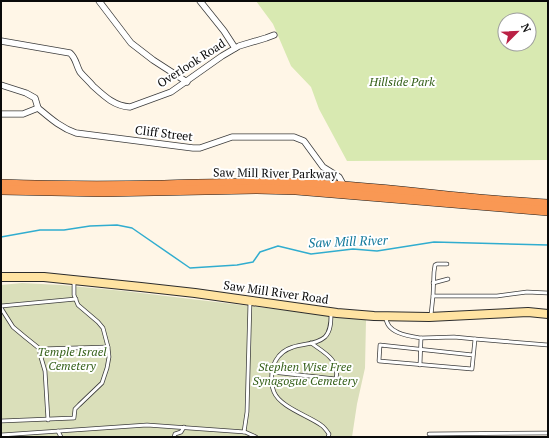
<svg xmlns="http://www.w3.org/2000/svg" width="549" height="438" viewBox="0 0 549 438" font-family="'PT Serif',serif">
	<rect width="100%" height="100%" fill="#fff6e7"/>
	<path fill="#d8e9b1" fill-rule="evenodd" d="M256 1H548V160L347 161 319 109 311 87 291 66 273 24ZM505 20H529V44H505Z"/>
	<polygon fill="#dadfba" points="22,283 61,285 124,291 366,320 365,368 357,404 352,437 1,437 1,285"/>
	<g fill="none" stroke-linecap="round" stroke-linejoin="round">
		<polyline stroke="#31adcf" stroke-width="1.5" points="1,237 40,230 64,230 90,226 117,225 132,228 190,268 237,265 253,262 260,252 278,246 311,254 353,249 377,251 434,242 548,245"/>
		<g stroke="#3d3d3d" stroke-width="4.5">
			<g id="service">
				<polyline points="433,283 448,279"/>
				<polyline points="433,296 434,272 435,265 437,264 447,264"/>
				<polyline points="1,306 76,299"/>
				<polyline points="1,308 13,327 25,337 40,349"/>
				<polyline points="431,315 433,296 497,296 527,292 548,293"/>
				<path d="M386 317C386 333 408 336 421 338L420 365"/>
				<polyline points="421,338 454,337 475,339"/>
				<polyline points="473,355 380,345 379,361 472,369 475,339 548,345"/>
				<path d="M272 372 336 379C340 360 325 353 311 343"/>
				<polyline points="48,420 45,371 40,354 40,349 108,347"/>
				<polyline points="1,421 74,418 75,409 79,405 102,383 107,368 109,357 108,347 103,328 98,322 78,305 74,295 74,281"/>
				<polyline points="58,431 61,437"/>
				<polyline points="244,432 247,412 250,301"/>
				<polyline points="429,434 548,433"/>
				<polyline points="1,435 147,425 245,432 256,437"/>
				<polyline points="174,437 175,434 181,432 184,427"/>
				<path d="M328 437 329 434C327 431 324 427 321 425 309 416 280 407 274 392 273 390 272 386 272 383 270 366 277 352 293 347 304 343 316 345 325 337 331 331 331 321 331 314"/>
			</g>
		</g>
		<g stroke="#3d3d3d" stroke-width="7">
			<g id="minor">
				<polyline points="99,1 131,43 153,60 187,82"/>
				<polyline points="200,1 224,31 235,48"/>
				<path d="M1 41 70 53C76 58 76 65 80 72 84 77 89 81 93 86 104 96 114 106 130 107L171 92 222 56 239 46 266 38 274 35"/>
				<polyline points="1,85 26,93 35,98 38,108 23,114 1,114"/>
				<path d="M38 108C50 118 61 128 76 133L193 148H200L232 137H294L304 141 323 167 339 177 344 186"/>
			</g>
		</g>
		<g stroke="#2c2c2c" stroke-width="10">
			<polyline id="secondary" points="1,277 44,277 141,287 195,293 337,313 374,316 429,317 528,312 548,314"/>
		</g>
		<g stroke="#1b1b1b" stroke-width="10">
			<g id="trunk">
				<path d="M1 184C55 186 110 186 164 185 208 184 251 182 295 183 379 186 463 200 548 204"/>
				<polyline points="1,190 103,192 257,189 296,190 548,211"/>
			</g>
		</g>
		<use href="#service" stroke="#fff" stroke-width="3"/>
		<use href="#minor" stroke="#fff" stroke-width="5.5"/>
		<use href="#secondary" stroke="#ffe3a2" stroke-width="8"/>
		<use href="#trunk" stroke="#f99854" stroke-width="9"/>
	</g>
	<g text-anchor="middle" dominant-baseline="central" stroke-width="4" stroke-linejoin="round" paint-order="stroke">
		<g font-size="12" fill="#0a0a0a" stroke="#fff">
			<text transform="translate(191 63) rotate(-33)">Overlook Road</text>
			<text transform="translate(164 133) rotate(7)">Cliff Street</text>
			<text transform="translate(275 173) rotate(1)">Saw Mill River Parkway</text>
			<text transform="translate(276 292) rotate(8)">Saw Mill River Road</text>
		</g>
		<g font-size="12" font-style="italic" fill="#36611b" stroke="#fff">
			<text x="402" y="81">Hillside Park</text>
			<text x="72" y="351">Temple Israel<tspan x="72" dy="14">Cemetery</tspan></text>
			<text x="305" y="366">Stephen Wise Free<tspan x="305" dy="14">Synagogue Cemetery</tspan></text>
		</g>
		<g font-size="13" font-style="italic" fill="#13799b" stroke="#fff">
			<text transform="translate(348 241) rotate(-2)">Saw Mill River</text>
		</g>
	</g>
	<rect width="549" height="438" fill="none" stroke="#0a0a0a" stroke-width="4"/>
	<g transform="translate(517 32) rotate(66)"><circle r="19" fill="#ffffff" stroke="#9d9d9d"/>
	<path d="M0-3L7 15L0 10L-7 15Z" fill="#ba2145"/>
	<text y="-6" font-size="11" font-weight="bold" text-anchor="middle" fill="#0a0a0a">N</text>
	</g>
</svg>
